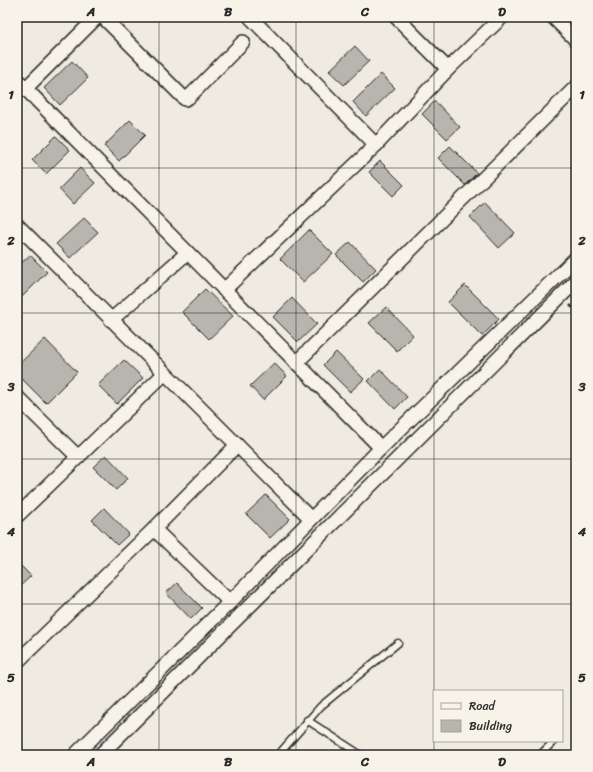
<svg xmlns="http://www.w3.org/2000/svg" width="593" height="772" viewBox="0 0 593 772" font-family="Sriracha,sans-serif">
	<rect width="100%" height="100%" fill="#efebe0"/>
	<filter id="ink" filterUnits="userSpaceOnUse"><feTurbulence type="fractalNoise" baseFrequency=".025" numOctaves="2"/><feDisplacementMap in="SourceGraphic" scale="8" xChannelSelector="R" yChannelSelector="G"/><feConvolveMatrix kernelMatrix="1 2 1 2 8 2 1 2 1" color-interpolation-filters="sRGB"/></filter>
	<g filter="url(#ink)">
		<g fill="#b8b5ae" stroke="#2b2b2b">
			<polygon points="355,46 369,61 344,85 329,71"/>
			<polygon points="72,61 88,78 60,105 44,88"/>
			<polygon points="381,74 395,88 366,116 353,102"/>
			<polygon points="435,101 460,127 447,139 422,114"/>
			<polygon points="130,120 145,135 119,161 104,146"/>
			<polygon points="56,136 70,150 46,174 32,160"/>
			<polygon points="450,146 477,173 465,185 438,158"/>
			<polygon points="380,161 404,185 393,196 369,172"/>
			<polygon points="80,168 95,183 73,204 59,189"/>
			<polygon points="485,202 515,233 499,248 470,217"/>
			<polygon points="84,218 98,232 70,258 56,244"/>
			<polygon points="309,230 333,254 303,282 280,259"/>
			<polygon points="350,242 376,269 363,282 336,255"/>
			<polygon points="30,255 47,272 17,302 17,267"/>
			<polygon points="465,285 499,319 482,336 448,302"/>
			<polygon points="205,289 233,316 209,339 182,312"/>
			<polygon points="292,298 317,324 298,342 273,317"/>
			<polygon points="386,307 413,335 397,351 369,323"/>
			<polygon points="45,339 77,372 46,403 17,374 17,366"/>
			<polygon points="336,352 364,379 350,392 323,365"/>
			<polygon points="124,360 143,378 117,404 98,385"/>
			<polygon points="274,363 287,376 263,400 250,386"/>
			<polygon points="380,369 407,397 395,409 368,381"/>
			<polygon points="106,455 128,478 116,490 93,467"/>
			<polygon points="266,495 290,519 270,538 246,514"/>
			<polygon points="104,508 129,534 117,545 92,520"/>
			<polygon points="17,562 31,576 17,589"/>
			<polygon points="177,583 202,608 191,619 166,593"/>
		</g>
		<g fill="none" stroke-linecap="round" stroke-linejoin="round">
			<g stroke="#2b2b2b" stroke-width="9">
				<g id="service">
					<polyline points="307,720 361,755"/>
					<polyline points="278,755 321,706 398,643"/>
					<polyline points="540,755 554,741"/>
				</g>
			</g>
			<g stroke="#2b2b2b" stroke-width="16">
				<g id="minor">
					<polyline points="103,17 185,99 189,97 243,42"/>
					<polyline points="250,17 376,145"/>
					<polyline points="396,17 448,69"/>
					<polyline points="553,17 576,40"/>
					<polyline points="17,80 381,448"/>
					<polyline points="25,89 97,17"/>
					<polyline points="17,225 311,519"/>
					<polyline points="224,290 376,145 448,69 502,17"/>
					<polyline points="111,320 187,253"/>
					<polyline points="296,363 576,87"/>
					<polyline points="17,397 78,457"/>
					<polyline points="17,516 164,374"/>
					<polyline points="154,529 230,602"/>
					<polyline points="17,662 154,529 237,445"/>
					<polyline points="75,755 230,602 381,448 576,258"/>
					<polyline points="100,755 576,281"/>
				</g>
			</g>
			<polyline stroke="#2b2b2b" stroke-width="2.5" stroke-dasharray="4 3" stroke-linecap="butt" points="570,305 576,311"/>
			<use href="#service" stroke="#f7f3e8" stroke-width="6"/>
			<use href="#minor" stroke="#f7f3e8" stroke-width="13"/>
		</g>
	</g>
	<path fill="none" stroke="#2b2b2b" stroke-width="1" stroke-opacity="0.55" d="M159 17V755M296 17V755M434 17V755M17 168H576M17 313H576M17 459H576M17 604H576"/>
	<rect width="593" height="772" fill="none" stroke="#f7f3e8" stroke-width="44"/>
	<rect x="433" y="690" width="130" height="52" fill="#f7f3e8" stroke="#a5a39c"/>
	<rect x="441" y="703" width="20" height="6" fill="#f7f3e8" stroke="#a5a39c"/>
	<text x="469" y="710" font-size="12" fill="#2b2b2b">Road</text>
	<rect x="441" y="720" width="20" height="12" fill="#b8b5ae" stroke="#a5a39c"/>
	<text x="469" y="730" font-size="12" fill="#2b2b2b">Building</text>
	<rect x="22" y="22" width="549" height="728" fill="none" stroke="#2b2b2b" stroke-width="1.5"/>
	<g font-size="13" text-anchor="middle" font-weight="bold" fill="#2b2b2b">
		<text x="91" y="16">A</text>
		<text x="228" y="16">B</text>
		<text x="365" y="16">C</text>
		<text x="502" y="16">D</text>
		<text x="11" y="99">1</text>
		<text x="582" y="99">1</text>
		<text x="11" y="245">2</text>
		<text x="582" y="245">2</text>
		<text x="11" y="391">3</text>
		<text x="582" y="391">3</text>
		<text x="11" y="536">4</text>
		<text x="582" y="536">4</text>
		<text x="11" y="682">5</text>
		<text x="582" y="682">5</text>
		<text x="91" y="766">A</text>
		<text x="228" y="766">B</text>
		<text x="365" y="766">C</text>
		<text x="502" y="766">D</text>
	</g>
</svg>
